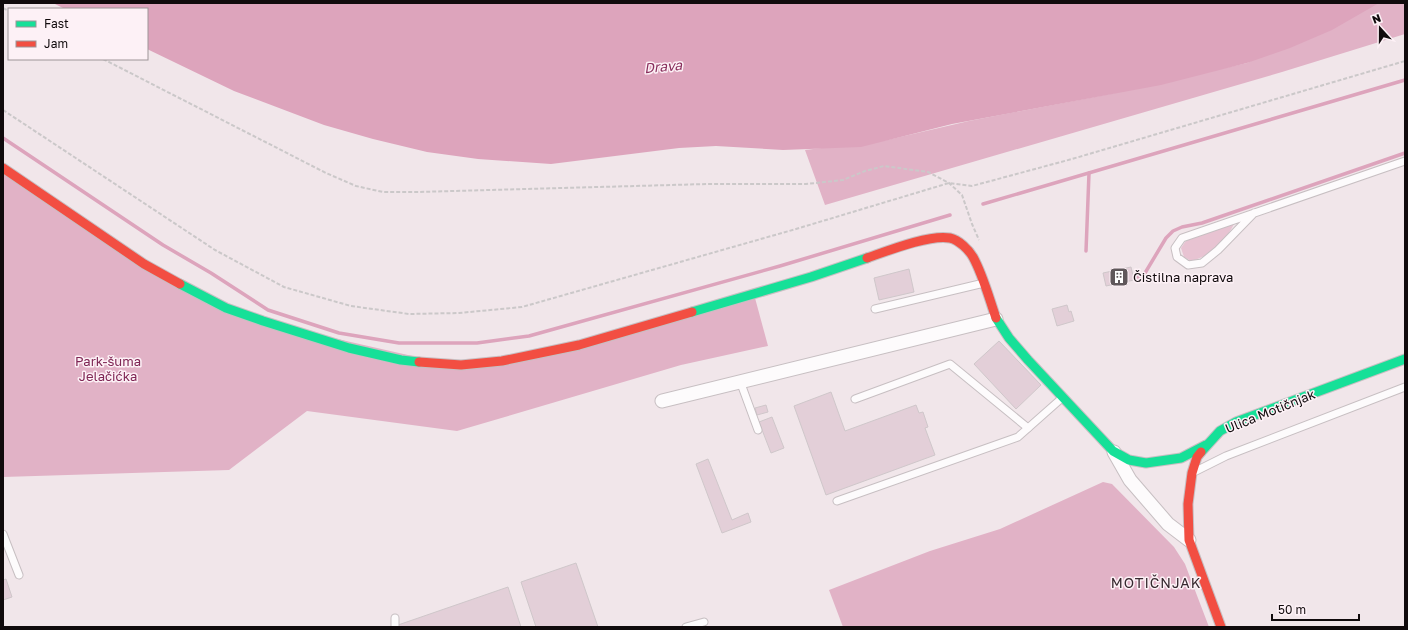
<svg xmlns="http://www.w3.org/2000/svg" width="1408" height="630" viewBox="0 0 1408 630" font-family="'Golos Text',sans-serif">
	<rect width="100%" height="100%" fill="#f1e6ea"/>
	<path fill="#e8c3d2" d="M1234 224C1225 242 1211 256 1191 261L1184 257 1181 248 1185 242 1192 237Z"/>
	<g fill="#e1b2c6">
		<polygon points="1365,3 1405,3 1405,34 1282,72 825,205 805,150 887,140 969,121 1110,94 1247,63"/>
		<polygon points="3,170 232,315 465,368 755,298 768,346 681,365 457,431 307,411 229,470 3,477"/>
		<polygon points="1103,482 1112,484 1174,547 1185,564 1209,627 843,627 829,590 930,551 1000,529"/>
	</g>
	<polygon fill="#dda4bc" points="53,3 1379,3 1332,30 1290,48 1247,63 1161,85 952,124 861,147 783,150 716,146 679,148 551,164 478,159 427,152 373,139 324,125 234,91 147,49 147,9 65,9"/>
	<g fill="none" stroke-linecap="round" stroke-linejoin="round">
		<g stroke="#dda4bc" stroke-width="3.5">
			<polyline points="3,138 163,245 211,273 268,310 339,333 399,343 477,343 529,336 780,266 950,215"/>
			<polyline points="983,204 1405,80"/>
			<polyline points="1086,251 1089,173"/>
			<polyline points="1138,277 1145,273 1166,238 1173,231 1182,227 1202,223 1405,153"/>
		</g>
	</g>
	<g fill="#e3cfd8" stroke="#cfc7ca">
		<polygon points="1131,267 1134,280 1106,286 1103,273"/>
		<polygon points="909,269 914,292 879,300 874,278"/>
		<polygon points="1067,305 1069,312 1071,311 1074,321 1057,326 1052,309"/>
		<polygon points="999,341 1041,385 1016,409 974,364"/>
		<polygon points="831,392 845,431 916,405 919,413 923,412 928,427 925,428 935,455 826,495 794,406"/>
		<polygon points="766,405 768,412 757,415 755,408"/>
		<polygon points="772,417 784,448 771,453 759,422"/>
		<polygon points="708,459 732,520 748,513 751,522 722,533 696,464"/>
		<polygon points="576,563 598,627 536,627 521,582"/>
		<polygon points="6,579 12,597 3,600 3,580"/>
		<polygon points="508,587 521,627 399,627 398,625"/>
	</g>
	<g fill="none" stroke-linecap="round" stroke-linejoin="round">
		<g stroke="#c7bfc2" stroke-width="9">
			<g id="lane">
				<polyline points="1254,213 1218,250 1202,263 1188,265 1177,257 1175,248 1182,238 1405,161"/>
				<polyline points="875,309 984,283"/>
				<polyline points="740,381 758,430"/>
				<polyline points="855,399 950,364 1028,428"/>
				<polyline points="1196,471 1226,456 1405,387"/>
				<polyline points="837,501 1018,437 1062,398"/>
				<polyline points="3,534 19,575"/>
				<polyline points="395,618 395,627"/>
				<polyline points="686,627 704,622"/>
			</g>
		</g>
		<g stroke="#c7bfc2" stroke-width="15">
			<g id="street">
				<polyline points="662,401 996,319"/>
				<polyline points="1114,452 1130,480 1168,524 1189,540"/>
			</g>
		</g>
		<g stroke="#c7bfc2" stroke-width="11">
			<g id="fast">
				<polyline points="180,284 226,308 263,321 349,348 401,360 419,362"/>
				<polyline points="692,312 811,277 867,258"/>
				<polyline points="996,318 1009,338 1028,360 1113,451 1129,460 1146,463 1181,458 1206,445"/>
				<polyline points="1201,452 1220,431 1236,422 1405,359"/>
			</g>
		</g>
		<g stroke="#c7bfc2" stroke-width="11">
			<g id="jam">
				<polyline points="3,168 144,264 180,284"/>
				<path d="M867 258C887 251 930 234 950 238 959 240 969 250 973 257 983 275 989 298 996 318"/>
				<polyline points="419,362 461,365 502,361 579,345 692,312"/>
				<polyline points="1201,452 1197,457 1192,473 1188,504 1189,540 1221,627"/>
			</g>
		</g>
		<g stroke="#cbc8c9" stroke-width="2" stroke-dasharray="4 2" stroke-linecap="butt">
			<polyline points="3,8 9,11"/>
			<polyline points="103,59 326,173 356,186 383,192 418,192 707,184 806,184 843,180 865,171 884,166 928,172 949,183 962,195 972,224 979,240"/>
			<polyline points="3,110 215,250 284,287 351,306 409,314 459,313 522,307 796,229 949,183 972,186 1072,159 1405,61"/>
		</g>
		<use href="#lane" stroke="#fdfbfc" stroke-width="7"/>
		<use href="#street" stroke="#fdfbfc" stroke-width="13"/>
		<use href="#fast" stroke="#16e098" stroke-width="9"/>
		<use href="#jam" stroke="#f24e42" stroke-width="9"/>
	</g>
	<defs>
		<g id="building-square" transform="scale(1)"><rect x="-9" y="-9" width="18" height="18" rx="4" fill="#5f575a" stroke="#fdf1f6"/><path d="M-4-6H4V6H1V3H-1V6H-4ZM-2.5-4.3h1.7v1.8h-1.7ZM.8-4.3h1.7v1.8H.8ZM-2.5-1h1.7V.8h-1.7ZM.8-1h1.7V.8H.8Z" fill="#fff"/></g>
	</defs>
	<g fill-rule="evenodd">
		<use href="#building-square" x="1119" y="277"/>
	</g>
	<g text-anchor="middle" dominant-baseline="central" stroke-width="3" stroke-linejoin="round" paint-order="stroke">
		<g font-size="13" fill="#100a0c" stroke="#fdf1f6" text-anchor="start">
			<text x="1133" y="277">Čistilna naprava</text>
		</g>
		<g font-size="13" fill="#7f2554" stroke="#fdf1f6">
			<text x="108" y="361">Park-šuma<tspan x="108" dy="15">Jelačićka</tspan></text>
		</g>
		<g font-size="13" fill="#100a0c" stroke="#fdf1f6">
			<text transform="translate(1270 411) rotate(-22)">Ulica Motičnjak</text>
		</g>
		<g font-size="14" font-style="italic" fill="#882e5c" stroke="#fdf1f6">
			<text transform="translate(663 66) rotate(-5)">Drava</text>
		</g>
		<g font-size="14" letter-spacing="1" fill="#37292f" stroke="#fdf1f6">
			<text x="1156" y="582">MOTIČNJAK</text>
		</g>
	</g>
	<rect width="1408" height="630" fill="none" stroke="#100a0c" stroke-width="8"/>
	<rect x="8" y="8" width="140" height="52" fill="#fdf1f6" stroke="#9e9598"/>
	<rect x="16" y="21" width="20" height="6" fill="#16e098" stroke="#9e9598"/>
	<text x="44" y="28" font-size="12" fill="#100a0c">Fast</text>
	<rect x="16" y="41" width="20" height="6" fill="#f24e42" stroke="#9e9598"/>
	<text x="44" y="48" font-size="12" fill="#100a0c">Jam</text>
	<g transform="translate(1380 28) rotate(339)" stroke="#fdf1f6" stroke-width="3" paint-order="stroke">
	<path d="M0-3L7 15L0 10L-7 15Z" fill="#100a0c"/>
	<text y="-6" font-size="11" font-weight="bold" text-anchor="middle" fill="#100a0c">N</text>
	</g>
	<path d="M1272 614v6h87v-6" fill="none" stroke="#100a0c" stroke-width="2"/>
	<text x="1278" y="614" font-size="12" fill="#100a0c" stroke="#fdf1f6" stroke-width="3" paint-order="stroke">50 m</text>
</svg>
